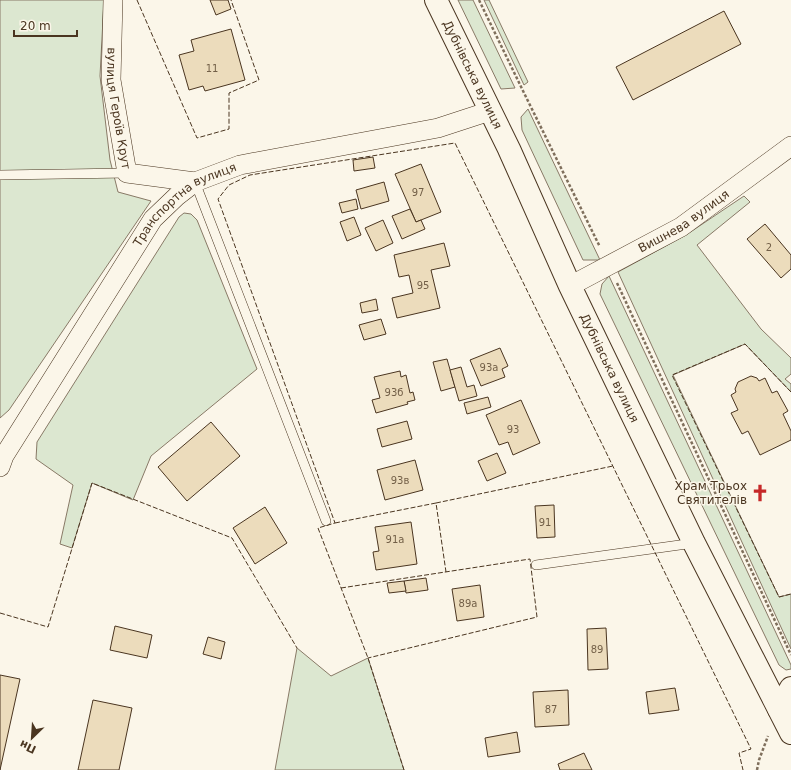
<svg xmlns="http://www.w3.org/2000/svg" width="791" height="770" viewBox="0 0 791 770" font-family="'DejaVu Sans',sans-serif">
	<rect width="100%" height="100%" fill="#fbf6e9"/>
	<g fill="#dce7d0" stroke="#887966">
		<polygon points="0,0 104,0 100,76 110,160 118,192 151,201 9,410 0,418"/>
		<polygon points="458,0 473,0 515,88 501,89"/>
		<polygon points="484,0 489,0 528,82 524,85"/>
		<polygon points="528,109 600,260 583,260 522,130 521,117"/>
		<polygon points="744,196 750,202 697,245 761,329 791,358 791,374 785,379 791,384 791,392 745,344 673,375 779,597 791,594 791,649 618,272 686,235"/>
		<polygon points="184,213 191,214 197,220 257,369 151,456 133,500 92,483 72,548 60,544 73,485 36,459 37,442 179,217"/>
		<polygon points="609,276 791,665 791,669 786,670 779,665 600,294 602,284"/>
		<polygon points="297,648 331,676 368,658 404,770 275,770"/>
	</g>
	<g fill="#ecdcbc" stroke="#4a3520">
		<polygon points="210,0 228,0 231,9 216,15"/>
		<polygon points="724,11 741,44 633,100 616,67"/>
		<polygon points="231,29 245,80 205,91 203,86 189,90 179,55 194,51 191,40"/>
		<polygon points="373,157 375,168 354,171 353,160"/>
		<polygon points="421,164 441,212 416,222 395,174"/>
		<polygon points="384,182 389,201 361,209 356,190"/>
		<polygon points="356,199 358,209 342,213 339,203"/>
		<polygon points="410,209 416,222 421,220 425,229 402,239 392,216"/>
		<polygon points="354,217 361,235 347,241 340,222"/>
		<polygon points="383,220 393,243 376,251 365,228"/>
		<polygon points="765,224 791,255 791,269 781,278 747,239"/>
		<polygon points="444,243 450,266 431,270 440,308 397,318 392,298 413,293 409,275 399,277 394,255"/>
		<polygon points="376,299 378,310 362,313 360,303"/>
		<polygon points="381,319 386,334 364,340 359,325"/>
		<polygon points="500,348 508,366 502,369 505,377 481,386 470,360"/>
		<polygon points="447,359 455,387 441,391 433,362"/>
		<polygon points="461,367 467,387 474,385 477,396 459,401 450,370"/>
		<polygon points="400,371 401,377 406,375 410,393 413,392 415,400 407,402 408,404 376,413 372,400 380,398 374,377"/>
		<polygon points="751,376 757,378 759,381 765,378 772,393 777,391 788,411 783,414 791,431 791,440 760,455 748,431 742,434 731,413 738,410 731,395 736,392 735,389 738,382"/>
		<polygon points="488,397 491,407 467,414 464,403"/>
		<polygon points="521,400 540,443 513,455 508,442 499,445 486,415"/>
		<polygon points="407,421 412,439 382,447 377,429"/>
		<polygon points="211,422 240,456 187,501 158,467"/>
		<polygon points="497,453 506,473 487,481 478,461"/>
		<polygon points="415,460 423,490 385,500 377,470"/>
		<polygon points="554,505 555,537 537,538 535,506"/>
		<polygon points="265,507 287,543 255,564 233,528"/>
		<polygon points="411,522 417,564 376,570 373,552 379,551 375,527"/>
		<polygon points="426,578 428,590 406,593 404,581"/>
		<polygon points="404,581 406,591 389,593 387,583"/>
		<polygon points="480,585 484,617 457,621 452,589"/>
		<polygon points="115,626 152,635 147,658 110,650"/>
		<polygon points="606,628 608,669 588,670 587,629"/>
		<polygon points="208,637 225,642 221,659 203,654"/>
		<polygon points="0,675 20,679 0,770"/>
		<polygon points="675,688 679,710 649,714 646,692"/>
		<polygon points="568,690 569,725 535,727 533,692"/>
		<polygon points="93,700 132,708 119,770 78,770"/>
		<polygon points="517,732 520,752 488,757 485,738"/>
		<polygon points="584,753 592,770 560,770 558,764"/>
	</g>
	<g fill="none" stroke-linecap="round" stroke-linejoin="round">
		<g stroke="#4a3520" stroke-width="10">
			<g id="service">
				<polyline points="0,175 127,173"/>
				<polyline points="195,182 326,521"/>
				<polyline points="536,565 694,543"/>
			</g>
		</g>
		<g stroke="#4a3520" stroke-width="20">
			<g id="minor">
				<path id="s1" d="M113 0 111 80 127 173 195 182"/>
				<path id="s2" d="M570 286 681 227 791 146"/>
				<path id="s3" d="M0 467 4 456 153 219 177 196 195 182 240 165 438 128 490 111"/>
			</g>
		</g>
		<g stroke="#4a3520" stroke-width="24">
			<polyline id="tertiary" points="779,709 791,688"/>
		</g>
		<g stroke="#4a3520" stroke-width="24">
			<g id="primary">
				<path id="s4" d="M436 0 509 149 570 286 694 543 791 733"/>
			</g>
		</g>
		<g stroke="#7f6f5c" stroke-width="2.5" stroke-dasharray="3 2" stroke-linecap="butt">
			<polyline points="479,0 526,97 600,247"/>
			<polyline points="617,283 791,655"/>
			<polyline points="757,770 759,760 768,736"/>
		</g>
		<use href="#service" stroke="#fbf6e9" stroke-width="9"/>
		<use href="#minor" stroke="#fbf6e9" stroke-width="19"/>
		<use href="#tertiary" stroke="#fbf6e9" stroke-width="22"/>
		<use href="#primary" stroke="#fbf6e9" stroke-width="22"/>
		<g stroke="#4a3520" stroke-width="1" stroke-dasharray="5 2" stroke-linecap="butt">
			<polyline points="137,0 197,138 229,129 229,93 259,80 231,0"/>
			<polyline points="791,392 745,344 672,375 779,597 791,594"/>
			<polyline points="436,503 613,466"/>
			<polyline points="335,523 436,503 446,572"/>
			<polyline points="341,588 530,559 537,617 368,658"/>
			<polyline points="0,613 48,627 92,483 232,538 297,648"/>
			<polyline points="404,770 368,658 318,528 335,523 218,199 229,185 250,175 455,143 751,749 739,753 743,770"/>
		</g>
	</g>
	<defs>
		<g id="church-bare" transform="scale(1.38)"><path d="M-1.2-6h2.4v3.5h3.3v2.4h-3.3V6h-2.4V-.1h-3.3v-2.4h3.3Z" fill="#c62828" stroke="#fbf6e9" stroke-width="2.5" paint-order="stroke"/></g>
	</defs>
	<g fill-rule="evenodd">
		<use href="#church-bare" x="760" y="493"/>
	</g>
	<g text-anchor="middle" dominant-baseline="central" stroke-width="3" stroke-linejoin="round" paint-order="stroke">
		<g font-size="10" fill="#725f47">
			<text x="212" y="68">11</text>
			<text x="418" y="192">97</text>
			<text x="769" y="247">2</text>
			<text x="423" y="285">95</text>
			<text x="489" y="367">93а</text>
			<text x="394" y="392">93б</text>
			<text x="513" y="429">93</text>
			<text x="400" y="480">93в</text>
			<text x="545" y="522">91</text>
			<text x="395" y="539">91а</text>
			<text x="468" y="603">89а</text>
			<text x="597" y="649">89</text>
			<text x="551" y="709">87</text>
		</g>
		<g font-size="12" fill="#4a3520" stroke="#fbf6e9">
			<text stroke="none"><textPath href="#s4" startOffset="83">Дубнівська вулиця</textPath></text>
			<text stroke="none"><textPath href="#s1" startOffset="109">вулиця Героїв Крут</textPath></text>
			<text stroke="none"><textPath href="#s3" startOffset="326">Транспортна вулиця</textPath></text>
			<text stroke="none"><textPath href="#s2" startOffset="131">Вишнева вулиця</textPath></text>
			<text stroke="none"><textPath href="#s4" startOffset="407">Дубнівська вулиця</textPath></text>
		</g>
		<g font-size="12" fill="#4a3520" stroke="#fbf6e9" text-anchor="end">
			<text x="747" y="486">Храм Трьох<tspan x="747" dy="14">Святителів</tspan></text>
		</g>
	</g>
	<g transform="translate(32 738) rotate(205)" stroke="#fbf6e9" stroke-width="3" paint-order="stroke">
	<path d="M0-3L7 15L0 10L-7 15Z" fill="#4a3520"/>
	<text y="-6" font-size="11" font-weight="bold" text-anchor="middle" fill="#4a3520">Пн</text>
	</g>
	<path d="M14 30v6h63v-6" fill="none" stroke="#4a3520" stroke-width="2"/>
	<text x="20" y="30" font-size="12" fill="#4a3520" stroke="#fbf6e9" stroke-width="3" paint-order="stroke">20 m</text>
</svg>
